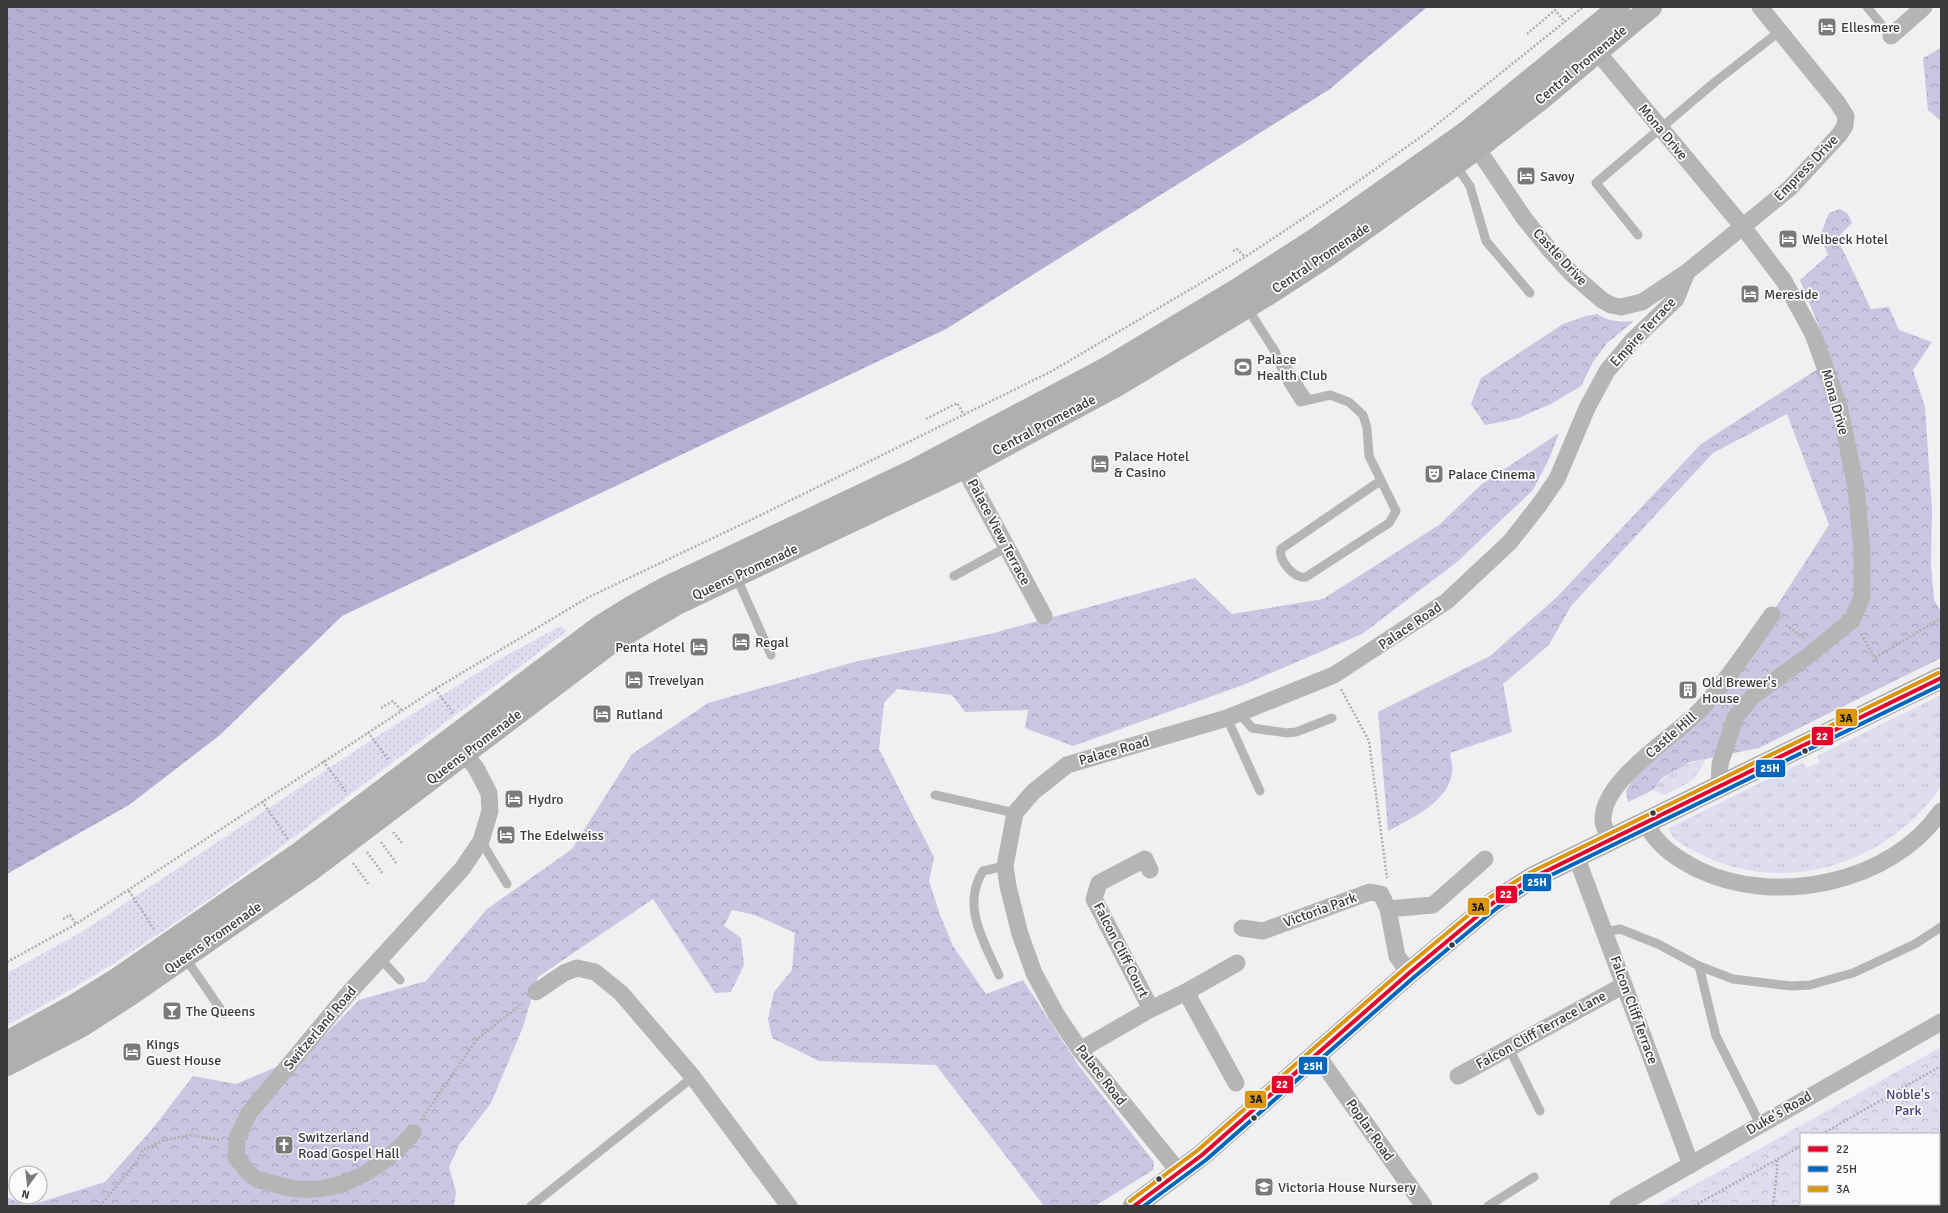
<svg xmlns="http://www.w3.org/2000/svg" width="1948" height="1213" viewBox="0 0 1948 1213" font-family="Signika,sans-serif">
	<defs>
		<pattern id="grass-tufts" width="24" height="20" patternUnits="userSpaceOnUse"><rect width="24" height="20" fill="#deddf0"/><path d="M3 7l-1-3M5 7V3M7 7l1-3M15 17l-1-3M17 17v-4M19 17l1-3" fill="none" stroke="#bfbfcf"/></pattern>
		<pattern id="forest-crowns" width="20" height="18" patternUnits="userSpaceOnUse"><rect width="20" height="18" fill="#c8c6e0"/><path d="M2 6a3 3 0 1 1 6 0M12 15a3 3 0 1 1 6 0" fill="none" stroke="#a4a2b7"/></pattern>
		<pattern id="park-crowns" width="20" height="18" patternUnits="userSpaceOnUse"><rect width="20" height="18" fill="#deddf0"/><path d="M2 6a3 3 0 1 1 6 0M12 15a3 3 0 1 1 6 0" fill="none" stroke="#bfbfcf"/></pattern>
		<pattern id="garden-dots" width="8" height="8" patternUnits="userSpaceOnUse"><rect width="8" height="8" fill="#deddf0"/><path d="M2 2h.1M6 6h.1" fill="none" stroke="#bfbfcf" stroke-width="1.8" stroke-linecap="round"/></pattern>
		<pattern id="water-ripples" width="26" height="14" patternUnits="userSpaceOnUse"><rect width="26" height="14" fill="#b2afd0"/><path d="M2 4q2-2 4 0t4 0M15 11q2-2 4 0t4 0" fill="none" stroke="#9290aa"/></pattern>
	</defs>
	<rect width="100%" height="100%" fill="#f0f0f2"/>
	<g fill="url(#grass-tufts)">
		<path d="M1941 695C1941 716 1941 738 1941 759 1941 766 1943 776 1941 783 1938 795 1918 815 1909 823 1849 876 1763 890 1693 850 1684 845 1670 839 1669 828L1803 762 1806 768 1820 762 1817 756Z"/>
		<path d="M1705 759C1695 784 1687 783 1664 795L1653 790C1666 773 1683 764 1705 759Z"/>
	</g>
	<g fill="url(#forest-crowns)">
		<polygon points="1941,48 1941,121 1928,110 1923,58"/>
		<path d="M1840 209 1848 214 1852 223 1837 238 1871 309 1889 307 1899 330 1932 342 1913 370 1925 407 1932 509 1931 565 1934 600 1941 612V658L1759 748 1690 762 1662 778 1653 790 1628 802 1626 791 1636 774 1707 714 1829 525 1787 414 1713 453 1571 606 1549 645 1503 684 1512 732 1450 753C1451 759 1453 766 1452 772 1450 801 1410 819 1388 831L1378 712 1490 656 1556 598 1701 444 1819 368 1820 329 1800 280 1828 255 1820 236 1829 213Z"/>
		<path d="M1597 314C1610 322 1619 322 1634 321L1607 343 1593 362 1581 386 1551 404 1516 419 1485 425 1471 404 1481 378 1563 324 1586 316Z"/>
		<polygon points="1559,433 1549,459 1533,490 1457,562 1362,634 1243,685 1073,746 1025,728 1028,710 965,712 952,695 897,689 884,703 879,749 934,857 929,881 940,915 953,946 986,994 1023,980 1079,1066 1154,1162 1153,1170 1095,1206 1044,1206 936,1065 819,1061 772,1038 768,1019 774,992 792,970 795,933 755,915 732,910 724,926 741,938 744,965 731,992 715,993 653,899 538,977 523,1027 491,1103 459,1145 449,1167 456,1192 454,1206 28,1206 105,1182 153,1128 193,1076 236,1084 307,1054 359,1000 426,981 487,909 572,849 632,754 708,703 858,661 990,634 1195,578 1232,614 1323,599 1439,525 1482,484"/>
		<polygon points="7,1197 26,1206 7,1206"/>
	</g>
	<path fill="url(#park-crowns)" fill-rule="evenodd" d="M1941 1047V1206H1657ZM1801 1134H1939V1204H1801Z"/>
	<path fill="url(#garden-dots)" d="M560 626 567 631C494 687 420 741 347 797 239 879 128 962 7 1025V973L80 933 373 739 495 662Z"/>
	<polygon fill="url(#water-ripples)" points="7,7 1427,7 1330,89 946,329 342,616 220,735 129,805 7,874"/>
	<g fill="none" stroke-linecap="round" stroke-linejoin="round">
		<g stroke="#afafaf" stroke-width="2.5" stroke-dasharray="2 2" stroke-linecap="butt">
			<polyline points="1527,34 1555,10 1565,22"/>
			<polyline points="1233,251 1237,249 1245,257"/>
			<polyline points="926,419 957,403 964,415"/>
			<polyline points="1786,625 1804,638"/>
			<polyline points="1861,634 1875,658 1941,618"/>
			<polyline points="435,689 453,713"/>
			<polyline points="1341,689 1369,741 1387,878"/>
			<polyline points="381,708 393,701 401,710"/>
			<polyline points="368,732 389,761"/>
			<polyline points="323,761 347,793"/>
			<polyline points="262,801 288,839"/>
			<polyline points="393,832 403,844"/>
			<polyline points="381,842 397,864"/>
			<polyline points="367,852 383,874"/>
			<polyline points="353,863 369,885"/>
			<polyline points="129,891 154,929"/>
			<polyline points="63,919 70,915 76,924"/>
			<polyline points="7,962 76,924 435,689 587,598 755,518 1052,371 1245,257 1340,194 1425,134 1583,7"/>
			<polyline points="421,1120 477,1039 523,1003"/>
			<polyline points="1822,1134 1941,1066"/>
			<polyline points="100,1206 137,1161 143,1150 162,1141 189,1135 221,1140"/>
			<polyline points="1694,1206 1801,1146"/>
			<polyline points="1773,1206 1777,1171 1777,1160"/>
		</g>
		<g stroke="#b5b5b6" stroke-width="9">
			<polyline points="1867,7 1891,36"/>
			<polyline points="1454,163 1470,186 1486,241 1530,293"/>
			<polyline points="1638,235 1596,183 1715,82 1780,31"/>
			<polyline points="1246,306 1276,353"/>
			<path d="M1273 348 1288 383 1300 402 1330 395 1349 402 1363 415 1367 428 1369 456 1396 511 1389 523 1306 577C1294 579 1278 560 1281 549L1380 481"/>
			<polyline points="1284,363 1308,399"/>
			<polyline points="736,576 771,655"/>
			<polyline points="954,576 1007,547"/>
			<polyline points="1240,714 1252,728 1287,733 1296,732 1332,718"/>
			<polyline points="1227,718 1260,791"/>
			<polyline points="935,795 1015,813"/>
			<polyline points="481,841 507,884"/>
			<polyline points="1606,932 1620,929 1658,944 1699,966 1733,979 1791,986 1810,985 1853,973 1915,944 1941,927"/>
			<polyline points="184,956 224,1014"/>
			<polyline points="380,958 400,980"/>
			<polyline points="1699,966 1716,1036 1760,1124"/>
			<path d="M999 975C984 942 961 906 983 871L1005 866"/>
			<polyline points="1509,1048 1540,1111"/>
			<polyline points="531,1206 693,1077"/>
			<polyline points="1488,1206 1534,1177"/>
		</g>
		<g stroke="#b5b5b6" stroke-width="17">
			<polyline points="1891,36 1924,7"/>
			<polyline points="1590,43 1743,227 1784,281 1813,334 1839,406 1856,487 1862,551 1862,597 1852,620 1808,656 1752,697 1735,718 1720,764 1719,788"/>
			<polyline points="1471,139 1524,218 1549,249 1572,274 1602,300 1611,305 1621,307 1642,302 1687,272 1790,188 1839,135 1845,126 1846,116 1837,102 1760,7"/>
			<polyline points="958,457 1044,616"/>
			<path d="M1646 823C1656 845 1676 858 1697 869 1774 907 1891 884 1941 811"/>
			<path d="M1610 840C1608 834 1603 827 1603 820 1602 778 1679 735 1704 706 1729 678 1750 645 1772 615"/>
			<polyline points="1576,856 1691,1165"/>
			<polyline points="1388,909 1433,905 1485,859"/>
			<polyline points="1242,928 1263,931 1370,892 1381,894 1388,909 1397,956 1409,973"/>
			<polyline points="536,992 564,973 577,968 595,972 621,993 693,1077 789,1206"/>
			<polyline points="1186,992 1237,963"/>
			<polyline points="1151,1009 1186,992 1236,1083"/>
			<polyline points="1080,1050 1151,1009 1094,899 1099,883 1145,859 1150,870"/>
			<polyline points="1317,1055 1424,1206"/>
			<polyline points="1458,1076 1624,985"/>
			<path d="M413 1133C378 1173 329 1202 275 1184 269 1182 260 1181 255 1178 248 1174 242 1163 236 1157L237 1138 249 1113 347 995 462 869 481 841 490 811 489 793 476 768 457 745"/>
			<polyline points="1180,1173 1080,1050 1056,1014 1034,973 1020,934 1008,886 1005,866 1015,813 1033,792 1067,765 1227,718 1334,675 1447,601 1510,542 1539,505 1557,479 1587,408 1607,371 1632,341 1676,299 1687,272"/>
			<polyline points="1618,1206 1941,1022"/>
		</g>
		<g stroke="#afafae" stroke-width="22">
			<polyline points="7,1042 71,1007 118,978 299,853 600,626 629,608 667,587 914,470 1108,367 1236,290 1315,239 1466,132 1619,7"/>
			<polyline points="7,1065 82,1026 130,995 311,870 611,643 677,604 964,468 1118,385 1269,294 1326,257 1478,148 1540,100 1651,7"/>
			<polyline points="1134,1206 1202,1155 1409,973 1493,903 1532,878 1941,678"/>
		</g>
		<g stroke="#fcfcff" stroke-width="7">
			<polyline id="bus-1" points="1134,1206 1202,1155 1409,973 1493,903 1532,878 1941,678"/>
		</g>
		<g stroke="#fcfcff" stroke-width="7">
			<polyline id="bus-2" points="1144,1206 1206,1160 1413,978 1497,908 1535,883 1941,685"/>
		</g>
		<g stroke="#fcfcff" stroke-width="7">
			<polyline id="bus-3" points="1130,1201 1198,1150 1405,968 1489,898 1529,873 1938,673"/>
		</g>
		<use href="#bus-1" stroke="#e4002b" stroke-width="4"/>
		<use href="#bus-2" stroke="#0065bd" stroke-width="4"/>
		<use href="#bus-3" stroke="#db9609" stroke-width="4"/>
	</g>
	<defs>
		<g id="hotel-square" transform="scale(1)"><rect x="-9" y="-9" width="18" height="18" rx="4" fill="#7a7a7c" stroke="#fcfcff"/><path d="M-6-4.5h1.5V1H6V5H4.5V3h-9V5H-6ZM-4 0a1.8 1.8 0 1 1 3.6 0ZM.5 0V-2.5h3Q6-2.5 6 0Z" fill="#fff"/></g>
		<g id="stadium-square" transform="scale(1)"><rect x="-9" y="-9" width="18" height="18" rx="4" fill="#7a7a7c" stroke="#fcfcff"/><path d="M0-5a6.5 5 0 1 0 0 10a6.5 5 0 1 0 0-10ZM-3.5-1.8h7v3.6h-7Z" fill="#fff"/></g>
		<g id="theatre-square" transform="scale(1)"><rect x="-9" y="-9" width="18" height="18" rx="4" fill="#7a7a7c" stroke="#fcfcff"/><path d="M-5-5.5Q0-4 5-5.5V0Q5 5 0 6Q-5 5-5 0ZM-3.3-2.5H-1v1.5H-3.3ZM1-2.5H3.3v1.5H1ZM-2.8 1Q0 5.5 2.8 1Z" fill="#fff"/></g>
		<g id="building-square" transform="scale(1)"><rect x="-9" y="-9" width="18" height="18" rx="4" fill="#7a7a7c" stroke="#fcfcff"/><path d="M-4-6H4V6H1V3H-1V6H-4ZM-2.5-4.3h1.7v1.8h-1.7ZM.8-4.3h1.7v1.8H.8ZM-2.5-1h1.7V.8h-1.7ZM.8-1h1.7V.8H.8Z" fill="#fff"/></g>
		<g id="bar-square" transform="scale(1)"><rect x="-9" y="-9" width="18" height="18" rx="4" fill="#7a7a7c" stroke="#fcfcff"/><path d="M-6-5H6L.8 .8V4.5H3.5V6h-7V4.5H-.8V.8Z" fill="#fff"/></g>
		<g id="church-square" transform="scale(1)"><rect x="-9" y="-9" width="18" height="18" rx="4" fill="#7a7a7c" stroke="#fcfcff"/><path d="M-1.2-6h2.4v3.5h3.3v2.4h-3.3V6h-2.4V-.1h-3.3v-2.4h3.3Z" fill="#fff"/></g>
		<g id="school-square" transform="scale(1)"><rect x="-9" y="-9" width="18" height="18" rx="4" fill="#7a7a7c" stroke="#fcfcff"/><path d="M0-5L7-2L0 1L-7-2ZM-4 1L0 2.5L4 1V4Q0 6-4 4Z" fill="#fff"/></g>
	</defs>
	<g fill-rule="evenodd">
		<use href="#hotel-square" x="1827" y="27"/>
		<use href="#hotel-square" x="1526" y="176"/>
		<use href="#hotel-square" x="1788" y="239"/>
		<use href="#hotel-square" x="1750" y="294"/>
		<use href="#stadium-square" x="1243" y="367"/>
		<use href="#hotel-square" x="1100" y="464"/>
		<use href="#theatre-square" x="1434" y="474"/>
		<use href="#hotel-square" x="741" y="642"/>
		<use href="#hotel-square" x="699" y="647"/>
		<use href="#hotel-square" x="634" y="680"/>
		<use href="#building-square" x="1688" y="690"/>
		<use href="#hotel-square" x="602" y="714"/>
		<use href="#hotel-square" x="514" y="799"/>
		<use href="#hotel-square" x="506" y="835"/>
		<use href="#bar-square" x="172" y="1011"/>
		<use href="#hotel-square" x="132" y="1052"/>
		<use href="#church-square" x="284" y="1145"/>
		<use href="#school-square" x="1264" y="1187"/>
	</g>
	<g fill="#3b3b3d" stroke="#fcfcff" stroke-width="1.5">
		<circle cx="1805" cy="751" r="3.5"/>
		<circle cx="1653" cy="813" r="3.5"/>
		<circle cx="1452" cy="945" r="3.5"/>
		<circle cx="1254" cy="1118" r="3.5"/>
		<circle cx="1159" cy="1179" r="3.5"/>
	</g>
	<g text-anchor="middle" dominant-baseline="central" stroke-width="3.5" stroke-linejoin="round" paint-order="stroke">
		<g font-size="14" fill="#3b3b3d" stroke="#fcfcff" text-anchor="start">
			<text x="1841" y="27">Ellesmere</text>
			<text x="1540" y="176">Savoy</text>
			<text x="1802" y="239">Welbeck Hotel</text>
			<text x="1764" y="294">Mereside</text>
			<text x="1257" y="359">Palace<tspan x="1257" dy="16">Health Club</tspan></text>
			<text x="1114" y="456">Palace Hotel<tspan x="1114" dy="16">&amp; Casino</tspan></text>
			<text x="1448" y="474">Palace Cinema</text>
			<text x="755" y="642">Regal</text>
			<text x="685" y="647" text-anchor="end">Penta Hotel</text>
			<text x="648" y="680">Trevelyan</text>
			<text x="1702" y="682">Old Brewer's<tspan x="1702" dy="16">House</tspan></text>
			<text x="616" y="714">Rutland</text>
			<text x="528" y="799">Hydro</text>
			<text x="520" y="835">The Edelweiss</text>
			<text x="186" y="1011">The Queens</text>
			<text x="146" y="1044">Kings<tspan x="146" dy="16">Guest House</tspan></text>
			<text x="298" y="1137">Switzerland<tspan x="298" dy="16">Road Gospel Hall</tspan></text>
			<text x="1278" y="1187">Victoria House Nursery</text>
		</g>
		<g font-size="14" fill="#3b3b3d" stroke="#fcfcff">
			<text transform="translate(1581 65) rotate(-40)">Central Promenade</text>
			<text transform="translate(1663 132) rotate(50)">Mona Drive</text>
			<text transform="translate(1806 168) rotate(-46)">Empress Drive</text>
			<text transform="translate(1560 257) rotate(47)">Castle Drive</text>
			<text transform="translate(1321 258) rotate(-34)">Central Promenade</text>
			<text transform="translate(1643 332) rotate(-47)">Empire Terrace</text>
			<text transform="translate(1835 402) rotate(74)">Mona Drive</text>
			<text transform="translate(1044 425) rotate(-28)">Central Promenade</text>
			<text transform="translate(999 532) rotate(62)">Palace View Terrace</text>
			<text transform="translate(745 572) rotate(-25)">Queens Promenade</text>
			<text transform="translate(1410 626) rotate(-34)">Palace Road</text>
			<text transform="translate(1671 735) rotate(-41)">Castle Hill</text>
			<text transform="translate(474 747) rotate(-37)">Queens Promenade</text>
			<text transform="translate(1114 751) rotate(-16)">Palace Road</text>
			<text transform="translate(1320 910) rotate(-20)">Victoria Park</text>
			<text transform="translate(213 938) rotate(-35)">Queens Promenade</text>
			<text transform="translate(1121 950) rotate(63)">Falcon Cliff Court</text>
			<text transform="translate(1634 1010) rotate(70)">Falcon Cliff Terrace</text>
			<text transform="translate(320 1028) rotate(-50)">Switzerland Road</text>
			<text transform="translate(1541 1030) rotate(-29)">Falcon Cliff Terrace Lane</text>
			<text transform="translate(1101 1075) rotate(52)">Palace Road</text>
			<text transform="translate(1779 1113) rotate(-30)">Duke's Road</text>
			<text transform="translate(1370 1130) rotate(55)">Poplar Road</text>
		</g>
		<g font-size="14" fill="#473d78" stroke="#fcfcff">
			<text x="1908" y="1094">Noble's<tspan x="1908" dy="16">Park</tspan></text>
		</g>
	</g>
	<g stroke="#fcfcff" stroke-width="1.5">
		<rect x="1835" y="708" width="23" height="19" rx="4" fill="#db9609"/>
		<rect x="1811" y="726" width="23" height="20" rx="4" fill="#e4002b"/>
		<rect x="1755" y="759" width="31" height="19" rx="4" fill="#0065bd"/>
		<rect x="1522" y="873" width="30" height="19" rx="4" fill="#0065bd"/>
		<rect x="1495" y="885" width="23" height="19" rx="4" fill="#e4002b"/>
		<rect x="1467" y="897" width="23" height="19" rx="4" fill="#db9609"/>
		<rect x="1298" y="1056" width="30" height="19" rx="4" fill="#0065bd"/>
		<rect x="1271" y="1075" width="23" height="19" rx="4" fill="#e4002b"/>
		<rect x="1244" y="1090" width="23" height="19" rx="4" fill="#db9609"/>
	</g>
	<g font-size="11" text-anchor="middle" font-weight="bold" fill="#fff">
		<text x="1822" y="740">22</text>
		<text x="1770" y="772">25H</text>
		<text x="1537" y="886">25H</text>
		<text x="1506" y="898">22</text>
		<text x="1313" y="1070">25H</text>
		<text x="1282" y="1088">22</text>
	</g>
	<g font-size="11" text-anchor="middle" font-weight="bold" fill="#111">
		<text x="1846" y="722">3A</text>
		<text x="1478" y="911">3A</text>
		<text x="1256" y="1103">3A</text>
	</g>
	<rect width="1948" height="1213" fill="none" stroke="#3b3b3d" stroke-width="16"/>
	<rect x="1800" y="1133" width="140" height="72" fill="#fcfcff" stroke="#afafb1"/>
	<rect x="1808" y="1146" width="20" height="6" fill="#e4002b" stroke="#afafb1"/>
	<text x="1836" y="1153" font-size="12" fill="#3b3b3d">22</text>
	<rect x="1808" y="1166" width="20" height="6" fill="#0065bd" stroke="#afafb1"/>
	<text x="1836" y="1173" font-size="12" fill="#3b3b3d">25H</text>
	<rect x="1808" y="1186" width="20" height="6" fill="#db9609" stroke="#afafb1"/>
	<text x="1836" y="1193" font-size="12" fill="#3b3b3d">3A</text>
	<g transform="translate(28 1185) rotate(195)"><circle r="19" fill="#fcfcff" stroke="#afafb1"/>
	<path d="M0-3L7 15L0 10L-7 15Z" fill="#7a7a7c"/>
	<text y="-6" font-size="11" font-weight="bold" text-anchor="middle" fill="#3b3b3d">N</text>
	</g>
</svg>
